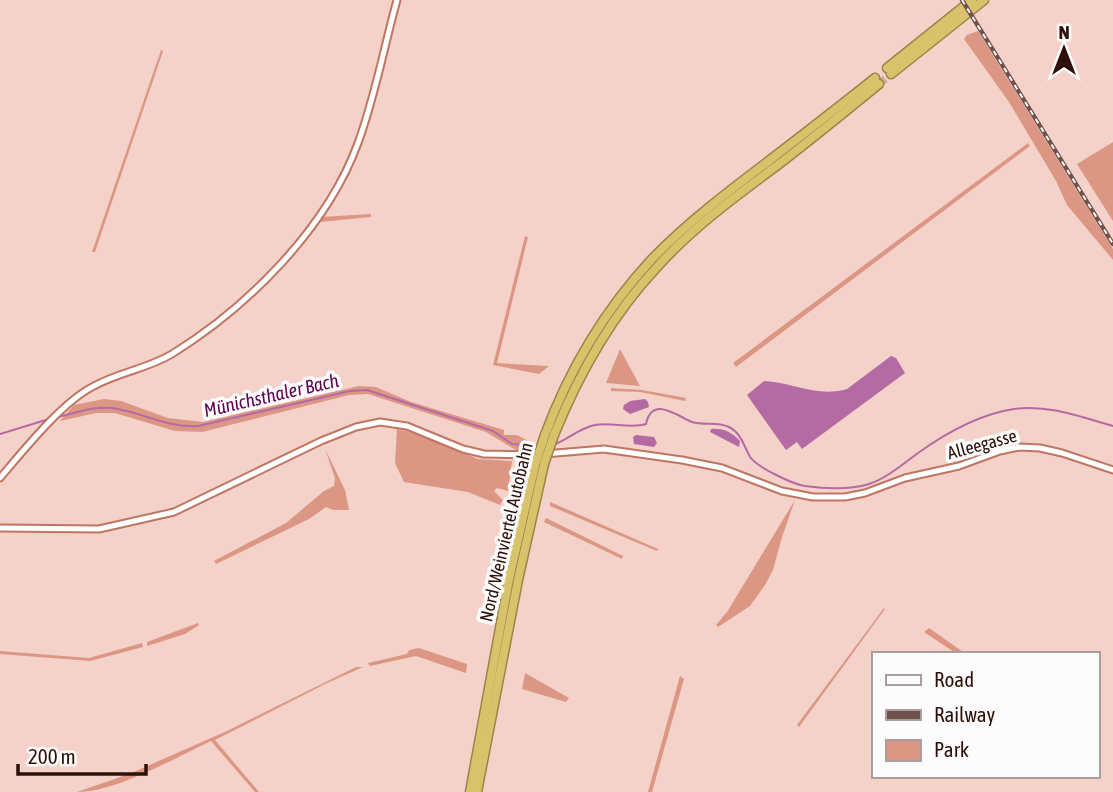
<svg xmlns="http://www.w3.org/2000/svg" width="1113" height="792" viewBox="0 0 1113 792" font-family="'Asap Condensed',sans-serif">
	<rect width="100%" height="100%" fill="#f4d2c9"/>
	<g fill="#dc9684">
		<polygon points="978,31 1113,249 1113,260 1067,205 1056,181 1009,102 964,39 967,35"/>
		<polygon points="161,50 163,51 95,252 92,252"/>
		<polygon points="1113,142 1113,221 1077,164"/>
		<polygon points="1028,143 1030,146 736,367 733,363"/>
		<polygon points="371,214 371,217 320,222 320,217"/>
		<polygon points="525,236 528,237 497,363 549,366 539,374 493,365"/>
		<polygon points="620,349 640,386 606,383"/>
		<polygon points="359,386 376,387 411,402 504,430 504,435 517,435 534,444 532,450 516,450 486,432 368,394 349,395 202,432 175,431 115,413 96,413 60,421 74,405 104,399 121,401 168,418 203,422"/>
		<polygon points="611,388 642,390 686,398 685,401 640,392 611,391"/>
		<polygon points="397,429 420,434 478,459 512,461 508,491 497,488 494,491 503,500 500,505 468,492 404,482 395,463"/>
		<polygon points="325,449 345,490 349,510 333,510 326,507 309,519 216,564 214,561 286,523 324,491 334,486 335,478"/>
		<polygon points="795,500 782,537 773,570 765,585 750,606 718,627 716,625 727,612"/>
		<polygon points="550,502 658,549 657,551 550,506"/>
		<polygon points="546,518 623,556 622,559 544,522"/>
		<polygon points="884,608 885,609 799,727 797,725"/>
		<polygon points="198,623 199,625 185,634 147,646 147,642"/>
		<polygon points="929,628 966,654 957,654 924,632"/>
		<polygon points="142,643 143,647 90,661 0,654 0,651 89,658"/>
		<polygon points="419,648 467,664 466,673 416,656 370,666 368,663 407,654 409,650"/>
		<path d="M356 667H363L325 684 215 740 259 792H255L211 741C175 758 116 792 77 792L129 774 227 731Z"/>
		<polygon points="525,673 569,698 566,702 522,689"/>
		<polygon points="680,676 684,679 652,792 648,792"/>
	</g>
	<g fill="#b46ba4">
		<path d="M891 356 896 358 905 373 802 449 797 442 786 450 747 395 764 381C792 382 818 398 847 389Z"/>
		<polygon points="645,399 648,402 649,407 630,414 623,409 624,405 630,401"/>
		<path d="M711 429C724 428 731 432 740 441L739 447 710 432Z"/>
		<polygon points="636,435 654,437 657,443 654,447 634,444 633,437"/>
	</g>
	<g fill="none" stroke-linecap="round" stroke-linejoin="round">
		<g stroke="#b46ba4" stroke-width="2">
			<path d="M58 417C75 413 94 406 112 408 143 412 165 428 198 426L350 391 367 390 493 431 512 444 537 446"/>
			<polyline points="0,434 49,419"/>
			<path d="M553 445C568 440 579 428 595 425 612 422 630 429 646 424 652 395 677 416 692 422 704 426 717 421 729 427 741 433 744 446 750 457 757 467 792 484 805 486 826 489 849 490 869 484 887 478 903 464 918 453 946 433 980 414 1014 409 1048 404 1081 417 1113 426"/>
		</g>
		<polyline stroke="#ccaba3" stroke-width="8" stroke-dasharray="8 4" stroke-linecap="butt" points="879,84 891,74"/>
		<g stroke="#bf7561" stroke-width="9">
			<g id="tertiary">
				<path d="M0 478C23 451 63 401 94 386 119 372 147 369 172 354 248 307 327 228 358 143 375 97 384 47 397 0"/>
				<polyline points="0,528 99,529 174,512 321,441 356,427 380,422 407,426 463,449 484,454 532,455 604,449 682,460 722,468 782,491 813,497 845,497 865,493 905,478 959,466 1000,451 1019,447 1040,448 1062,453 1113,470"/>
			</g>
		</g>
		<g stroke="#9c8448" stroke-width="11">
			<g id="motorway">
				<polyline points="887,68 972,0"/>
				<polyline points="891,74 984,0"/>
				<path d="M545 435C569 370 605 310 652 259 688 222 729 191 770 160 805 133 840 106 875 78"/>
				<path d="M554 435C579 373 611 316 657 267 693 227 736 196 779 164 813 138 846 111 879 84"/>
				<polyline points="470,792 509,579 535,465"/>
				<polyline points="477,792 518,580 544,464"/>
			</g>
		</g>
		<use href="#tertiary" stroke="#fff" stroke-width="5"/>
		<use href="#motorway" stroke="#d8c26a" stroke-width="8"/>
		<g stroke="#71524b" stroke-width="4.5">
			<polyline id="rail" points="962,0 1113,244"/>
		</g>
		<use href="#rail" stroke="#fcfcfc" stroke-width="2" stroke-dasharray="5" stroke-linecap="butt"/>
		<g stroke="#9c8448" stroke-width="11" stroke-linecap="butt">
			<g id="motorway-bridge">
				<polyline points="544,464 554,435"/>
				<polyline points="535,465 545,435"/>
			</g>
		</g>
		<use href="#motorway-bridge" stroke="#d8c26a" stroke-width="8"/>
	</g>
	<g text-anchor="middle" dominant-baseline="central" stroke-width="7" stroke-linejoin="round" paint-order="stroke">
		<g font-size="18" fill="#2d1009" stroke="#fcfcfc">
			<text transform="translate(982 444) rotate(-15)">Alleegasse</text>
			<text transform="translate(506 532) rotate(-77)">Nord/Weinviertel Autobahn</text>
		</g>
		<g font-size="19" font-style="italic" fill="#600154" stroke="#fcfcfc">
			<text transform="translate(271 395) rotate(-13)">Münichsthaler Bach</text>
		</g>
	</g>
	<rect x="872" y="652" width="228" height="126" fill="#fcfcfc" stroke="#a99e9b" stroke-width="2"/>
	<rect x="886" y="675" width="35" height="10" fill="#ffffff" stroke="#a99e9b" stroke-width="2"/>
	<text x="934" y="687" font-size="21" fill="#2d1009">Road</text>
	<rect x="886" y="710" width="35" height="10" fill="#71524b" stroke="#a99e9b" stroke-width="2"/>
	<text x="934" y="722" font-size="21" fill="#2d1009">Railway</text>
	<rect x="886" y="740" width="35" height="21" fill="#dc9684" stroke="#a99e9b" stroke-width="2"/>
	<text x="934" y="757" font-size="21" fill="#2d1009">Park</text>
	<g transform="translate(1064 49)" stroke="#fcfcfc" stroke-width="5" paint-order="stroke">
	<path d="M0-5L12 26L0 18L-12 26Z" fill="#2d1009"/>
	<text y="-10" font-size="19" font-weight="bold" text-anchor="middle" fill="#2d1009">N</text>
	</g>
	<path d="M18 764v10h128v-10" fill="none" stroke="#2d1009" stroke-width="3.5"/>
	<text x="28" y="764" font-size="21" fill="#2d1009" stroke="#fcfcfc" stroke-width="5" paint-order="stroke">200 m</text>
</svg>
